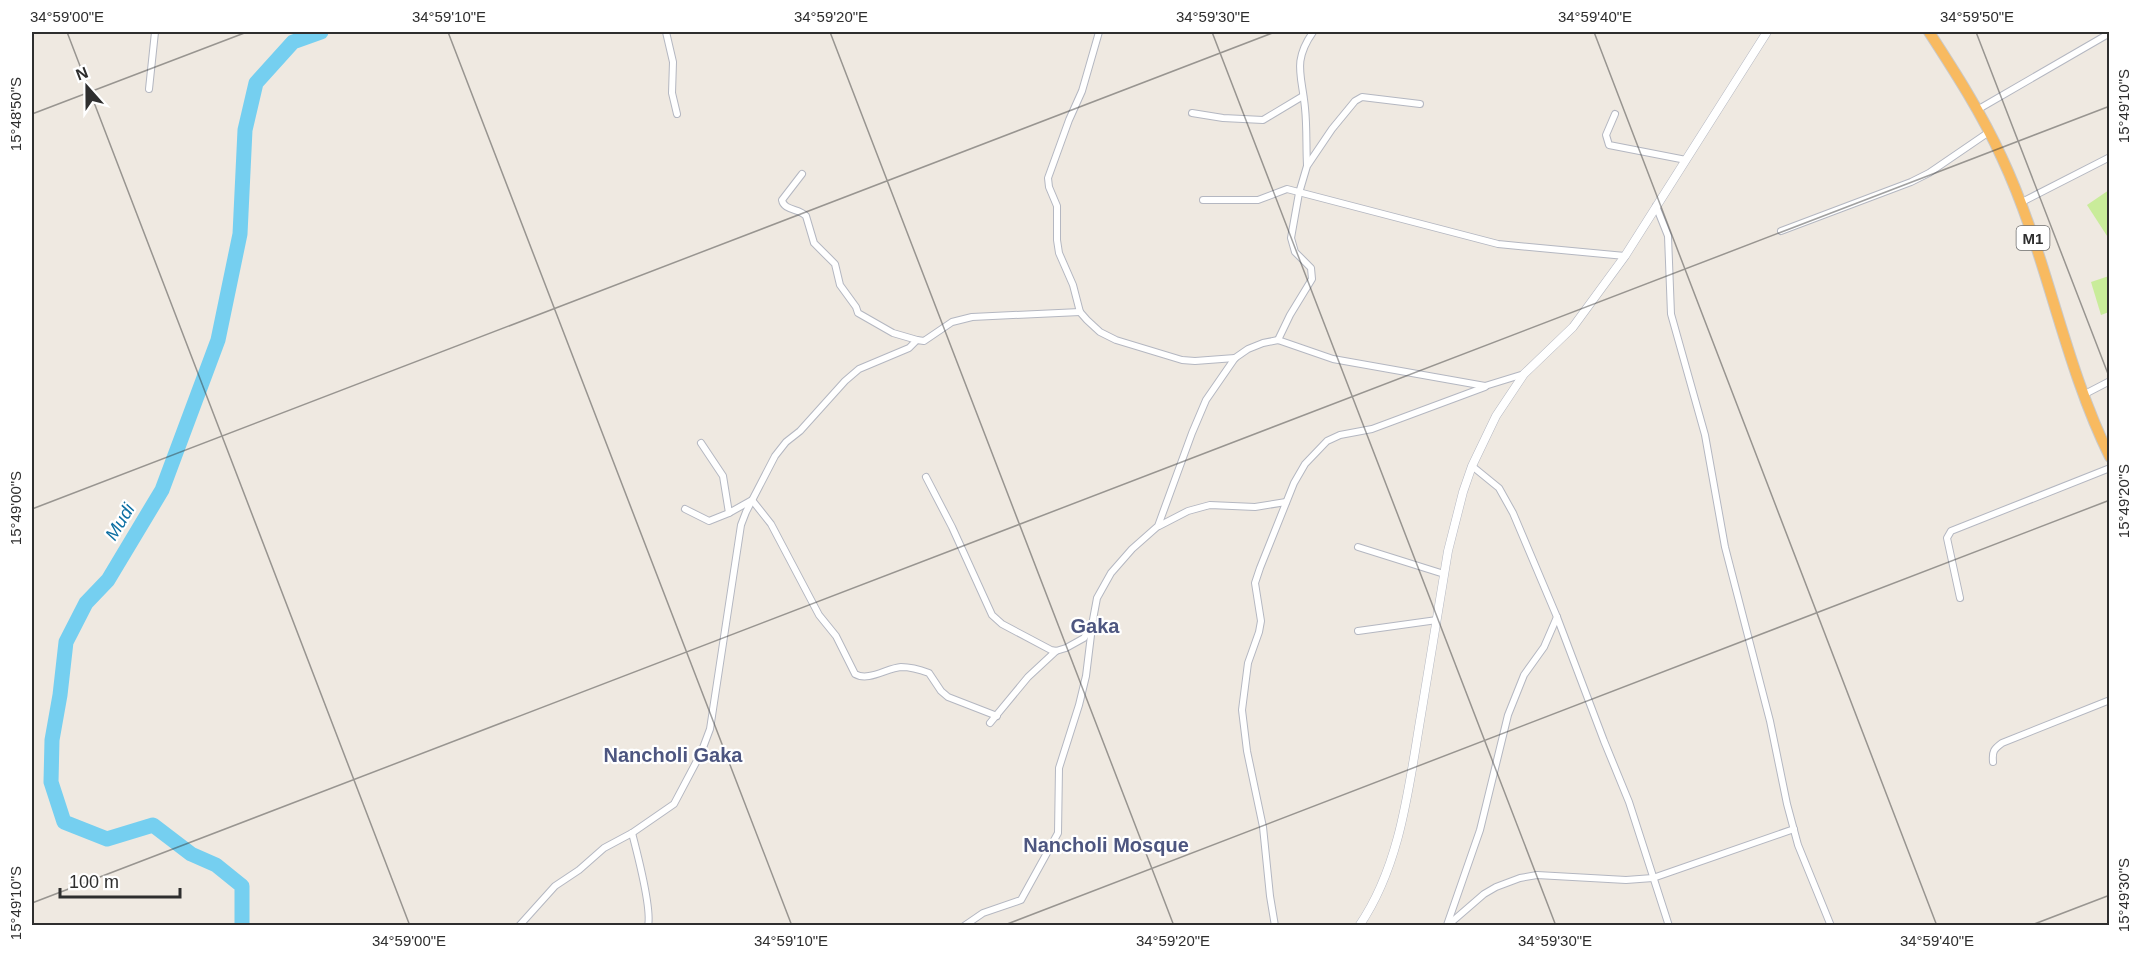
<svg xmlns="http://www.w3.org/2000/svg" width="2141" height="957" viewBox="0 0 2141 957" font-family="Helvetica,sans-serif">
	<rect width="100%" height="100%" fill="#efe9e1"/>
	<g fill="#c9ec9a">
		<polygon points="2109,190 2109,239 2087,205"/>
		<polygon points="2109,276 2109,312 2101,315 2091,282"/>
	</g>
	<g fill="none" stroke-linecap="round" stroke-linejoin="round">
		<polyline stroke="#75cff0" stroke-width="15" points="242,926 242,886 216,865 191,854 153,825 107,839 64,822 51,782 52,740 60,695 66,642 86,603 108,580 162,490 218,340 240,234 245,130 256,83 293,42 321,32"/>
		<g stroke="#b4b7c1" stroke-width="8">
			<g id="minor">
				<polyline points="666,32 673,62 672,93 677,114"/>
				<polyline points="1099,32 1082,91 1069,120 1048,178 1049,187 1057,206 1057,240 1059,253 1073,285 1080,312 1087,320 1100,332 1116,340 1182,360 1195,361 1235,358"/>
				<polyline points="149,89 155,32"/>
				<polyline points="1977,110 2110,33"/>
				<polyline points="1192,113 1223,118 1263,120 1303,96"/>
				<polyline points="1615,114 1606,135 1609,145 1686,160"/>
				<path d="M1307 165C1306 146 1307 127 1305 108 1302 75 1292 62 1313 32"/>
				<path d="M802 174 782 200C784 211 799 208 806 216L814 243 835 264 840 285 856 307 858 313 893 333 917 340"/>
				<polyline points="1203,200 1258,200 1287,189 1498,244 1625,256"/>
				<polyline points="2020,203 2110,157"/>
				<polyline points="1656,206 1668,236 1671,314 1705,435 1725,547 1770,721 1787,804 1798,845 1831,926"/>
				<polyline points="1781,231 1911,182 1929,173 1989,132"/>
				<polyline points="1278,340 1290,315 1312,279 1311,268 1295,252 1291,238 1299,193 1307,166 1332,129 1355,101 1362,97 1420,104"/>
				<polyline points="2083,395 2110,381"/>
				<path d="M701 443 723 476 729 513 752 500 771 524 819 615 836 636 855 674C868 682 887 668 901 667 910 667 921 670 929 673L941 691 948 697 997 716"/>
				<polyline points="1472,466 1499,488 1513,513 1557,617 1604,741 1629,802 1669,926"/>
				<polyline points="926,477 952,527 992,615 1002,624 1051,650 1056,651 1066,648 1084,638 1092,625 1097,598 1111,573 1132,549 1158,526 1192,433 1206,400 1235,358 1248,349 1263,343 1278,340 1333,359 1485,386 1524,374"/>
				<polyline points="685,509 709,521 729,513"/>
				<polyline points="1159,526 1188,511 1210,505 1255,507 1286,502"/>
				<polyline points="1358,547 1444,574"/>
				<polyline points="1960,598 1947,538 1951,531 2110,468"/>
				<polyline points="1358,631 1437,620"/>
				<polyline points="990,723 1028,677 1056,651"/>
				<path d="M1993 762C1992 751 1994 749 2002 743L2110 700"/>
				<path d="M632 833C637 852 652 909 648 926"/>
				<polyline points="1447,925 1480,830 1508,715 1524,675 1544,647 1557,617"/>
				<polyline points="519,926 555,886 579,870 604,848 632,833 674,804 701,753 710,729 741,525 746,512 775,456 786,442 800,431 845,381 859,369 909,348 917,340 924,341 952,322 972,317 1080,312"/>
				<polyline points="964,926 983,913 1021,900 1058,833 1059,768 1079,705 1086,676 1092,627"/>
				<polyline points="1275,926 1270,896 1263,827 1247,751 1242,710 1248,663 1259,632 1261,621 1255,583 1260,568 1294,483 1305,464 1327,441 1340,435 1372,429 1485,387"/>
				<polyline points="1447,926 1484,894 1496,887 1520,878 1537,875 1626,880 1653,878 1794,829"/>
			</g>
		</g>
		<g stroke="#b4b7c1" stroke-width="9">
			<path id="tertiary" d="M1359 926C1401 865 1409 785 1421 715 1430 660 1439 606 1448 551L1463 492 1472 466 1496 416 1524 374 1573 327 1625 256 1767 32"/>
		</g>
		<g stroke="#c9c9c9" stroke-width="12">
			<path id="trunk" d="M1929 32C1955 72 1982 114 2002 158 2047 254 2063 362 2110 457"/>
		</g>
		<use href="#minor" stroke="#fff" stroke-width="6"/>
		<use href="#tertiary" stroke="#fff" stroke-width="8"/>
		<use href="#trunk" stroke="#f8ba60" stroke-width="10"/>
	</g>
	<path fill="none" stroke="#2e2e2e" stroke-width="1.5" stroke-opacity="0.45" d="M67 32 410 926M448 32 792 926M830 32 1174 926M1212 32 1556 926M1594 32 1937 926M1976 32 2110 379M32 114 247 32M32 509 1275 32M32 903 2110 106M1002 926 2110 500M2029 926 2110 895"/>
	<g text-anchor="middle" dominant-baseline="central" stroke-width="4.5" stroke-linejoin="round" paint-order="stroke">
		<rect fill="#fff" stroke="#6d6d6d" stroke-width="1.5" x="2016.5" y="226" width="33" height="24" rx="4.5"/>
		<g font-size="15" font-weight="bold" fill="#2e2e2e">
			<text x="2033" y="238">M1</text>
		</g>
		<g font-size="18" font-style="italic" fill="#0d6fa3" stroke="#fff">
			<text transform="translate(120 522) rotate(-59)">Mudi</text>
		</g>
		<g font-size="20" font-weight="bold" fill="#4d5680" stroke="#fff">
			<text x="1095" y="626">Gaka</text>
			<text x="673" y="755">Nancholi Gaka</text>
			<text x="1106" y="845">Nancholi Mosque</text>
		</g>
	</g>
	<rect width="2141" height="957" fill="none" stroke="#ffffff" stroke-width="66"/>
	<g transform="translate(87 87) rotate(339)" stroke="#ffffff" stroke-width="4.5" paint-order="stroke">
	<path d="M0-4.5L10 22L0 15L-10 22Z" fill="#2e2e2e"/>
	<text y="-9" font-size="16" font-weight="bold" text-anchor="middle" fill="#2e2e2e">N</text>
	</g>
	<path d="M60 888v9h120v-9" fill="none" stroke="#2e2e2e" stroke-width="3"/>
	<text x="69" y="888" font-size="18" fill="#2e2e2e" stroke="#ffffff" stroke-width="4.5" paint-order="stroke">100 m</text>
	<rect x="33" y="33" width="2075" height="891" fill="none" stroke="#2e2e2e" stroke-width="2"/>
	<g font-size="15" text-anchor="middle" fill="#2e2e2e">
		<text x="67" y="22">34°59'00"E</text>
		<text x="449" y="22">34°59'10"E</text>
		<text x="831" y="22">34°59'20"E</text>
		<text x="1213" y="22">34°59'30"E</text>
		<text x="1595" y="22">34°59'40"E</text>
		<text x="1977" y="22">34°59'50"E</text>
		<text transform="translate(2124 106) rotate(-90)" y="5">15°49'10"S</text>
		<text transform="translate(16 114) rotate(-90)" y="5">15°48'50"S</text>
		<text transform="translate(2124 501) rotate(-90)" y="5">15°49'20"S</text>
		<text transform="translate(16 508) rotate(-90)" y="5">15°49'00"S</text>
		<text transform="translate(2124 895) rotate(-90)" y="5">15°49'30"S</text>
		<text transform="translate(16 903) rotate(-90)" y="5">15°49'10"S</text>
		<text x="409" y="946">34°59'00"E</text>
		<text x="791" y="946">34°59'10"E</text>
		<text x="1173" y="946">34°59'20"E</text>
		<text x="1555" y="946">34°59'30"E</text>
		<text x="1937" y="946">34°59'40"E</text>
	</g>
</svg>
